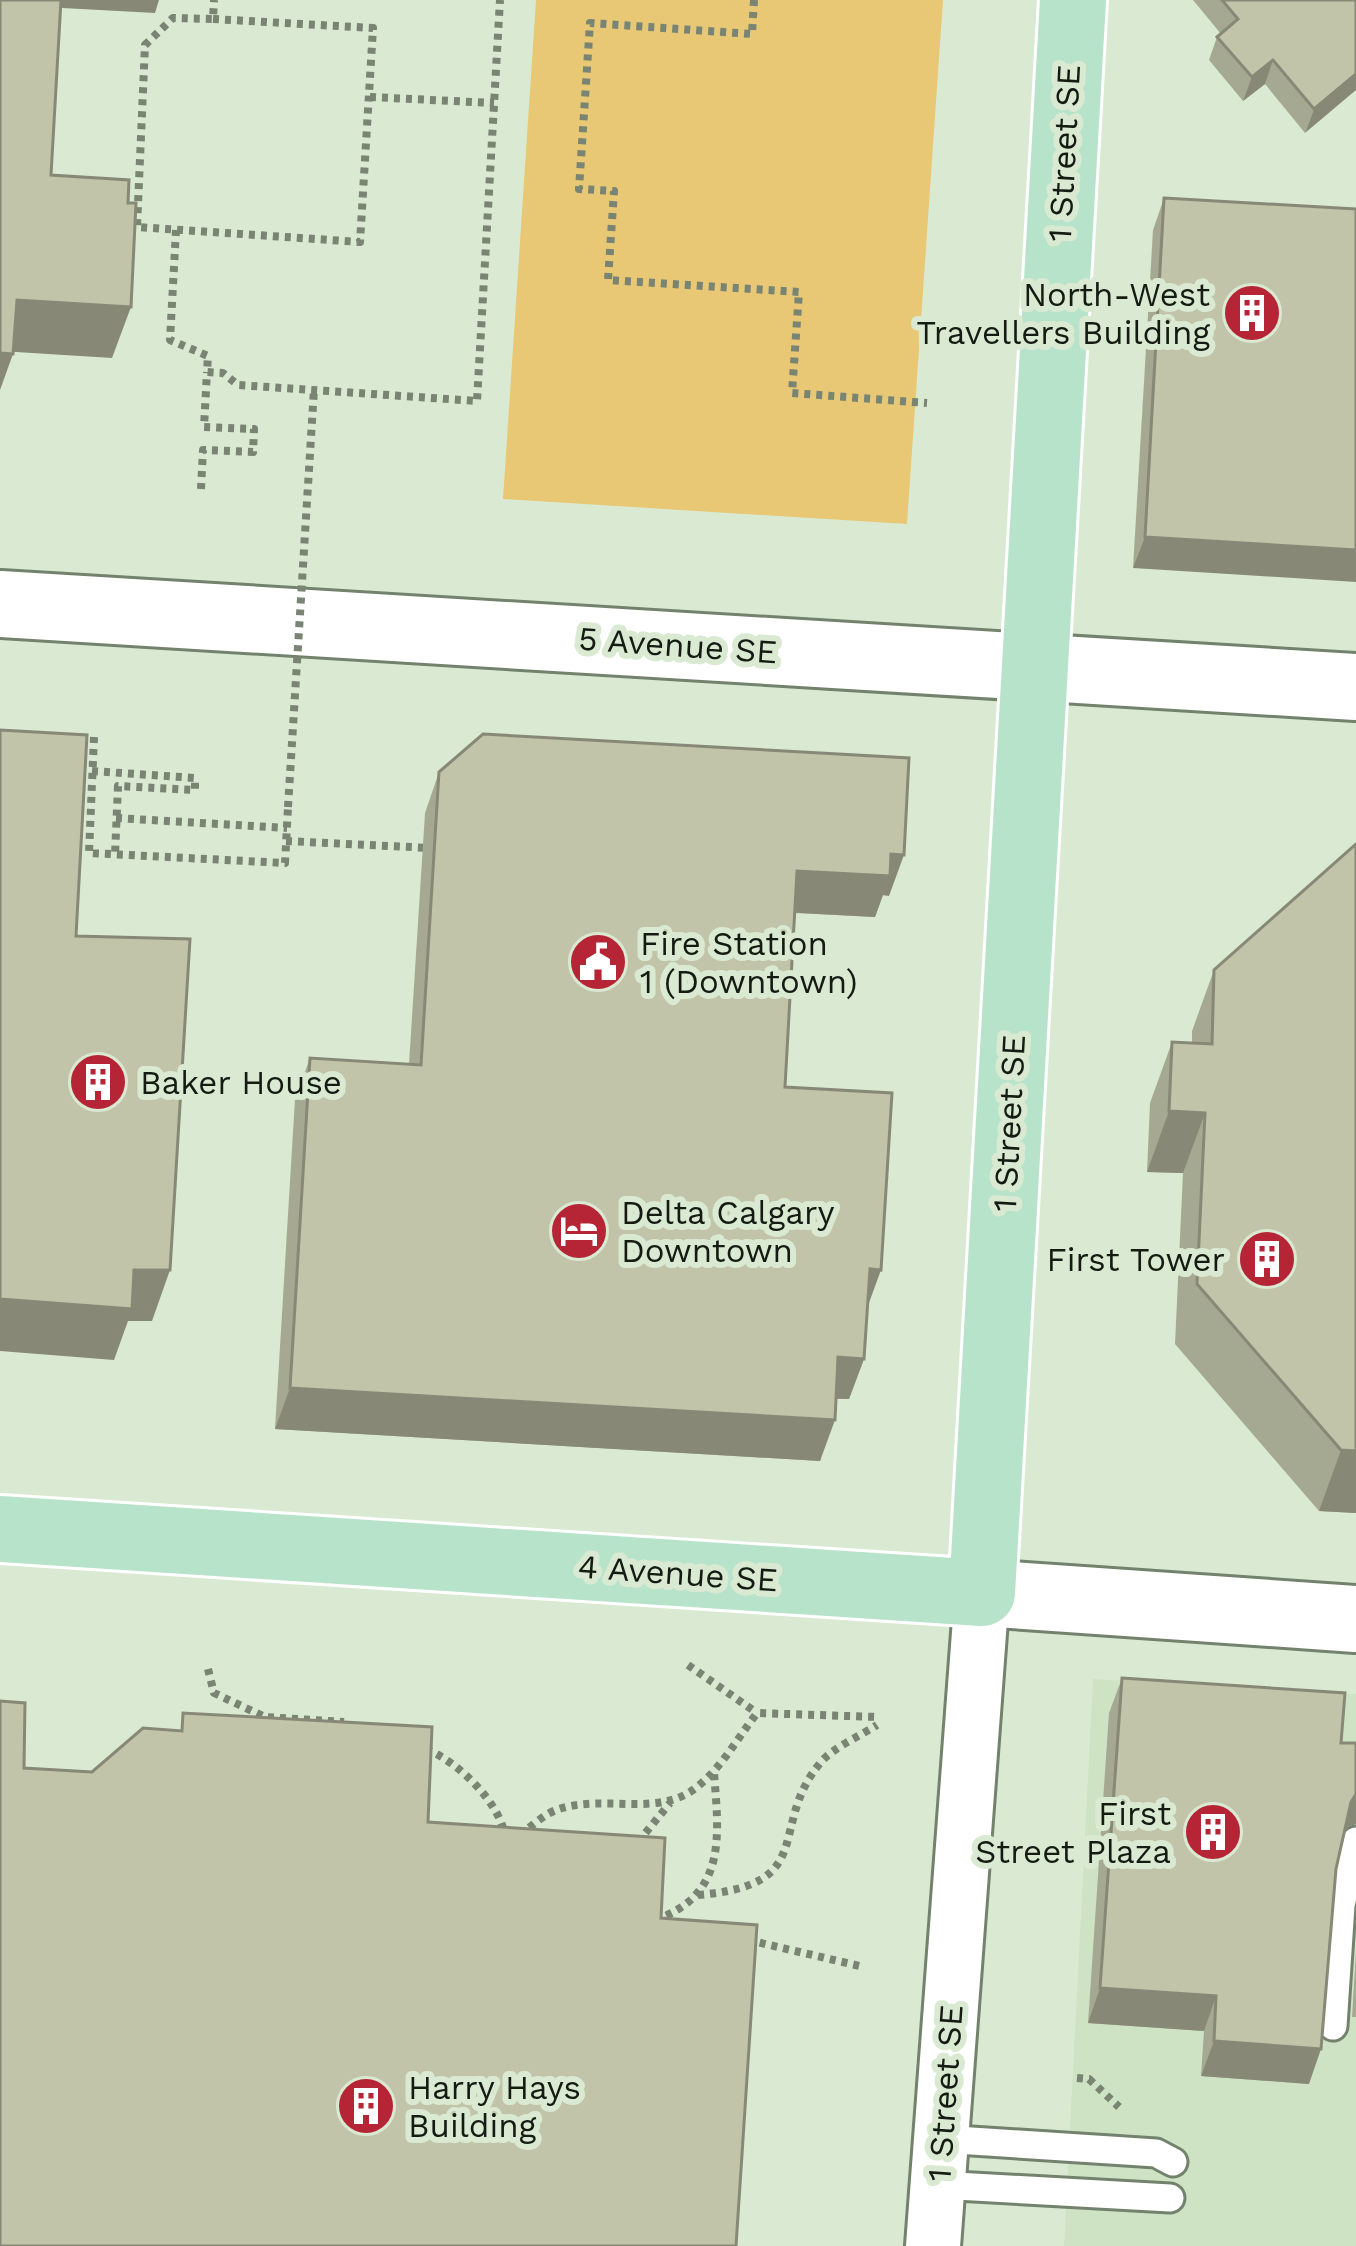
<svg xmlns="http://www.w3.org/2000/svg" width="1356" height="2246" viewBox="0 0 1356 2246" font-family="'Work Sans',sans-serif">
	<rect width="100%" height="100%" fill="#daead2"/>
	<polygon fill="#cee3c4" points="1093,1679 1356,1694 1356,2246 1064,2246"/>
	<polygon fill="#e8c874" points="536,0 943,0 907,524 503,499"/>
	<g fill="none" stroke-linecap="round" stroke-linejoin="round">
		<g stroke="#73826c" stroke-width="33">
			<g id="service">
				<polyline points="1333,2026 1341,1905 1356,1841"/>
				<polyline points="941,2139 1156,2153 1173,2162"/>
				<polyline points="938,2185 1170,2198"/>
			</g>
		</g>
		<g stroke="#73826c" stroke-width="60">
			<polyline id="minor" points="933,2246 982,1593"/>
		</g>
		<g stroke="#73826c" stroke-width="72">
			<g id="secondary">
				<polyline points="0,604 1356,687"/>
				<polyline points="982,1593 1356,1619"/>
			</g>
		</g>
		<g stroke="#fff" stroke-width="72">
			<polyline id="primary" points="0,1529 982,1593 1073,0"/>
		</g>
		<g stroke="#798473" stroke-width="8" stroke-dasharray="6 6" stroke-linecap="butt">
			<polyline points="754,0 752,34 590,23 579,189 614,191 608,280 799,292 792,393 927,403"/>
			<polyline points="213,19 373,28 360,242 137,227 145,45 173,18 213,19 214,0"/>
			<polyline points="370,97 494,103"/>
			<polyline points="176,230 170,340 208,356 207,372 223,373 238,385 477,401 500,0"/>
			<polyline points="201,489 203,450 253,452 254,429 204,427 207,372"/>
			<polyline points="94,737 89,853 285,863 288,807"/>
			<polyline points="92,771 195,778 195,790 118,786 115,855"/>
			<polyline points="116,818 287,828"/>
			<polyline points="286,841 430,848"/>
			<polyline points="688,1665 757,1713"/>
			<polyline points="208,1669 214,1693 265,1717 344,1722"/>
			<path d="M426 1749C457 1761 502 1804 505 1838"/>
			<path d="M520 1835C532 1826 545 1813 559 1809 604 1794 659 1818 697 1787 722 1767 737 1739 757 1713L878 1717"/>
			<polyline points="638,1842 670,1803"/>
			<path d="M698 1895C821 1885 766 1827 821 1762 834 1747 860 1736 877 1725"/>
			<path d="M655 1920C727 1895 719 1836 714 1773"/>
			<polyline points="748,1940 864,1967"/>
			<polyline points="1077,2078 1089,2079 1119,2107"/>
		</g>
		<use href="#service" stroke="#fff" stroke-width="27"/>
		<use href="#minor" stroke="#fff" stroke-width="54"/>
		<use href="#secondary" stroke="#fff" stroke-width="66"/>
		<use href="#primary" stroke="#b8e3cb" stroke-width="66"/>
		<polyline stroke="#798473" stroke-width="8" stroke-dasharray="6 6" stroke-linecap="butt" points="288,807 314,389"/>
	</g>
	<g fill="#a6a991">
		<polygon points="1193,0 1356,0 1305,133 1265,84 1243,101 1209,60 1217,37 1221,34"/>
		<polygon points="1164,198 1356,209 1133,568 1153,230"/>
		<polygon points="439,772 889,896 883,895 875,917 795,913 785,1087 867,1309 864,1359 849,1399 836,1399 820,1461 275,1429 295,1099 310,1058 409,1064 425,813"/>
		<polygon points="1356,844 1356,1513 1319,1511 1175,1344 1183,1173 1147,1172 1150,1103 1172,1042 1192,1043 1192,1031 1214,970"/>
		<polygon points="1122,1678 1341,1743 1356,1743 1356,1824 1345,1827 1336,1869 1309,2084 1201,2076 1204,2031 1088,2023 1109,1713"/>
		<polygon points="1356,1951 1356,2017 1352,2017"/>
	</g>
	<g fill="#878976">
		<polygon points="47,0 159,0 155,13 44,7"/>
		<polygon points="1273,60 1265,84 1243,101 1252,77"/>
		<polygon points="1356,74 1356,90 1305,133 1314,109"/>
		<polygon points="17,300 131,307 112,358 0,351"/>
		<polygon points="0,353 13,354 0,390"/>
		<polygon points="1145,537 1356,550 1356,582 1133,568"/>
		<polygon points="891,854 904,855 889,896 883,895 875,917 782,912 797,871"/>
		<polygon points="1169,1111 1205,1113 1183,1173 1147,1172"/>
		<polygon points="870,1269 881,1270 866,1311"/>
		<polygon points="134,1270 170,1270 152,1321 128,1321 114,1360 0,1351 0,1299"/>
		<polygon points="838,1357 864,1359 849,1399 823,1398"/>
		<polygon points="290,1388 835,1420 820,1461 275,1429"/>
		<polygon points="1341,1450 1356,1451 1356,1513 1319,1511"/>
		<polygon points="1356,1794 1356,1824 1344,1828 1351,1802"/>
		<polygon points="1100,1988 1216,1996 1204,2031 1088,2023"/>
		<polygon points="1214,2041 1321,2049 1309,2084 1201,2076"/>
	</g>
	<g fill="#c1c4a9" stroke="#878976" stroke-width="3">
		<polygon points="0,0 61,0 51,175 129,180 128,203 136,203 131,307 17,300 13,354 0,353"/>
		<polygon points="1222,0 1356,0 1356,74 1314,109 1273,60 1252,77 1217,37 1238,19"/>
		<polygon points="1164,198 1356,209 1356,550 1145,537"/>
		<polygon points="0,730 87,735 76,936 190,939 170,1270 134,1270 132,1309 0,1299"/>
		<polygon points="483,734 909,758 904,855 891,854 890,876 797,871 785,1087 892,1093 881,1270 870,1269 864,1359 838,1357 835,1420 290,1388 310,1058 421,1065 439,772"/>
		<polygon points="1356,844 1356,1451 1341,1450 1197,1284 1205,1113 1169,1111 1172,1042 1212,1044 1214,970"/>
		<polygon points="1122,1678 1345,1693 1341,1743 1356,1743 1356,1794 1351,1802 1336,1869 1321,2049 1214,2041 1216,1996 1100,1988"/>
		<polygon points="0,1701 25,1703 24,1768 92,1772 143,1728 182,1731 183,1713 432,1727 428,1822 665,1838 661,1918 757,1925 736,2246 0,2246"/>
	</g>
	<defs>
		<g id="building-disc" transform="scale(3)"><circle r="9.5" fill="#b62536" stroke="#daead2"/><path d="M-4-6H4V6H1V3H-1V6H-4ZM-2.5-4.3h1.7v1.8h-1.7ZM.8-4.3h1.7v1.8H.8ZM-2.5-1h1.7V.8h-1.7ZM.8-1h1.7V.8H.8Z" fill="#fff"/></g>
		<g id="civic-disc" transform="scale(3)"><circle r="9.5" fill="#b62536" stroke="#daead2"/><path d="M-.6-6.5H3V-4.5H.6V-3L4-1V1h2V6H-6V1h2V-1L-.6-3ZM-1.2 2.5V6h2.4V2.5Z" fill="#fff"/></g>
		<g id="hotel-disc" transform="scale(3)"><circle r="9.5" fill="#b62536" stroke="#daead2"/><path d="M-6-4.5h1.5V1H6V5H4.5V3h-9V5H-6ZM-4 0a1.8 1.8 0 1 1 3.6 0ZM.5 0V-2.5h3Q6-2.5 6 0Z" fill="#fff"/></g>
	</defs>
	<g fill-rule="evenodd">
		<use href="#building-disc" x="1252" y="313"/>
		<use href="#civic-disc" x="598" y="962"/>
		<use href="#building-disc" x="98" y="1082"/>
		<use href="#hotel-disc" x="579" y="1231"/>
		<use href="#building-disc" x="1267" y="1259"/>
		<use href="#building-disc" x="1213" y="1832"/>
		<use href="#building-disc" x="366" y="2106"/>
	</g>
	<g text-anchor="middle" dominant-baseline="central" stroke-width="12" stroke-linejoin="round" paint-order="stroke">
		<g font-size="33" fill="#151b12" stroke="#daead2">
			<text transform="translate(1064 153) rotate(-87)">1 Street SE</text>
			<text transform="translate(678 645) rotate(4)">5 Avenue SE</text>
			<text transform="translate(1009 1123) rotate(-87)">1 Street SE</text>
			<text transform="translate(678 1573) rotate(4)">4 Avenue SE</text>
			<text transform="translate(945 2093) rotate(-86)">1 Street SE</text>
		</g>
		<g font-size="33" fill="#151b12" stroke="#daead2" text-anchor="start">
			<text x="1210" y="294" text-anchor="end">North-West<tspan x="1210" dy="38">Travellers Building</tspan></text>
			<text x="640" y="943">Fire Station<tspan x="640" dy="38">1 (Downtown)</tspan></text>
			<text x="140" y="1082">Baker House</text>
			<text x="621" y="1212">Delta Calgary<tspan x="621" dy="38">Downtown</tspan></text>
			<text x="1225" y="1259" text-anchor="end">First Tower</text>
			<text x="1171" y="1813" text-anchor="end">First<tspan x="1171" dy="38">Street Plaza</tspan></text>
			<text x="408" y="2087">Harry Hays<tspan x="408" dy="38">Building</tspan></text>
		</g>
	</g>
</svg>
